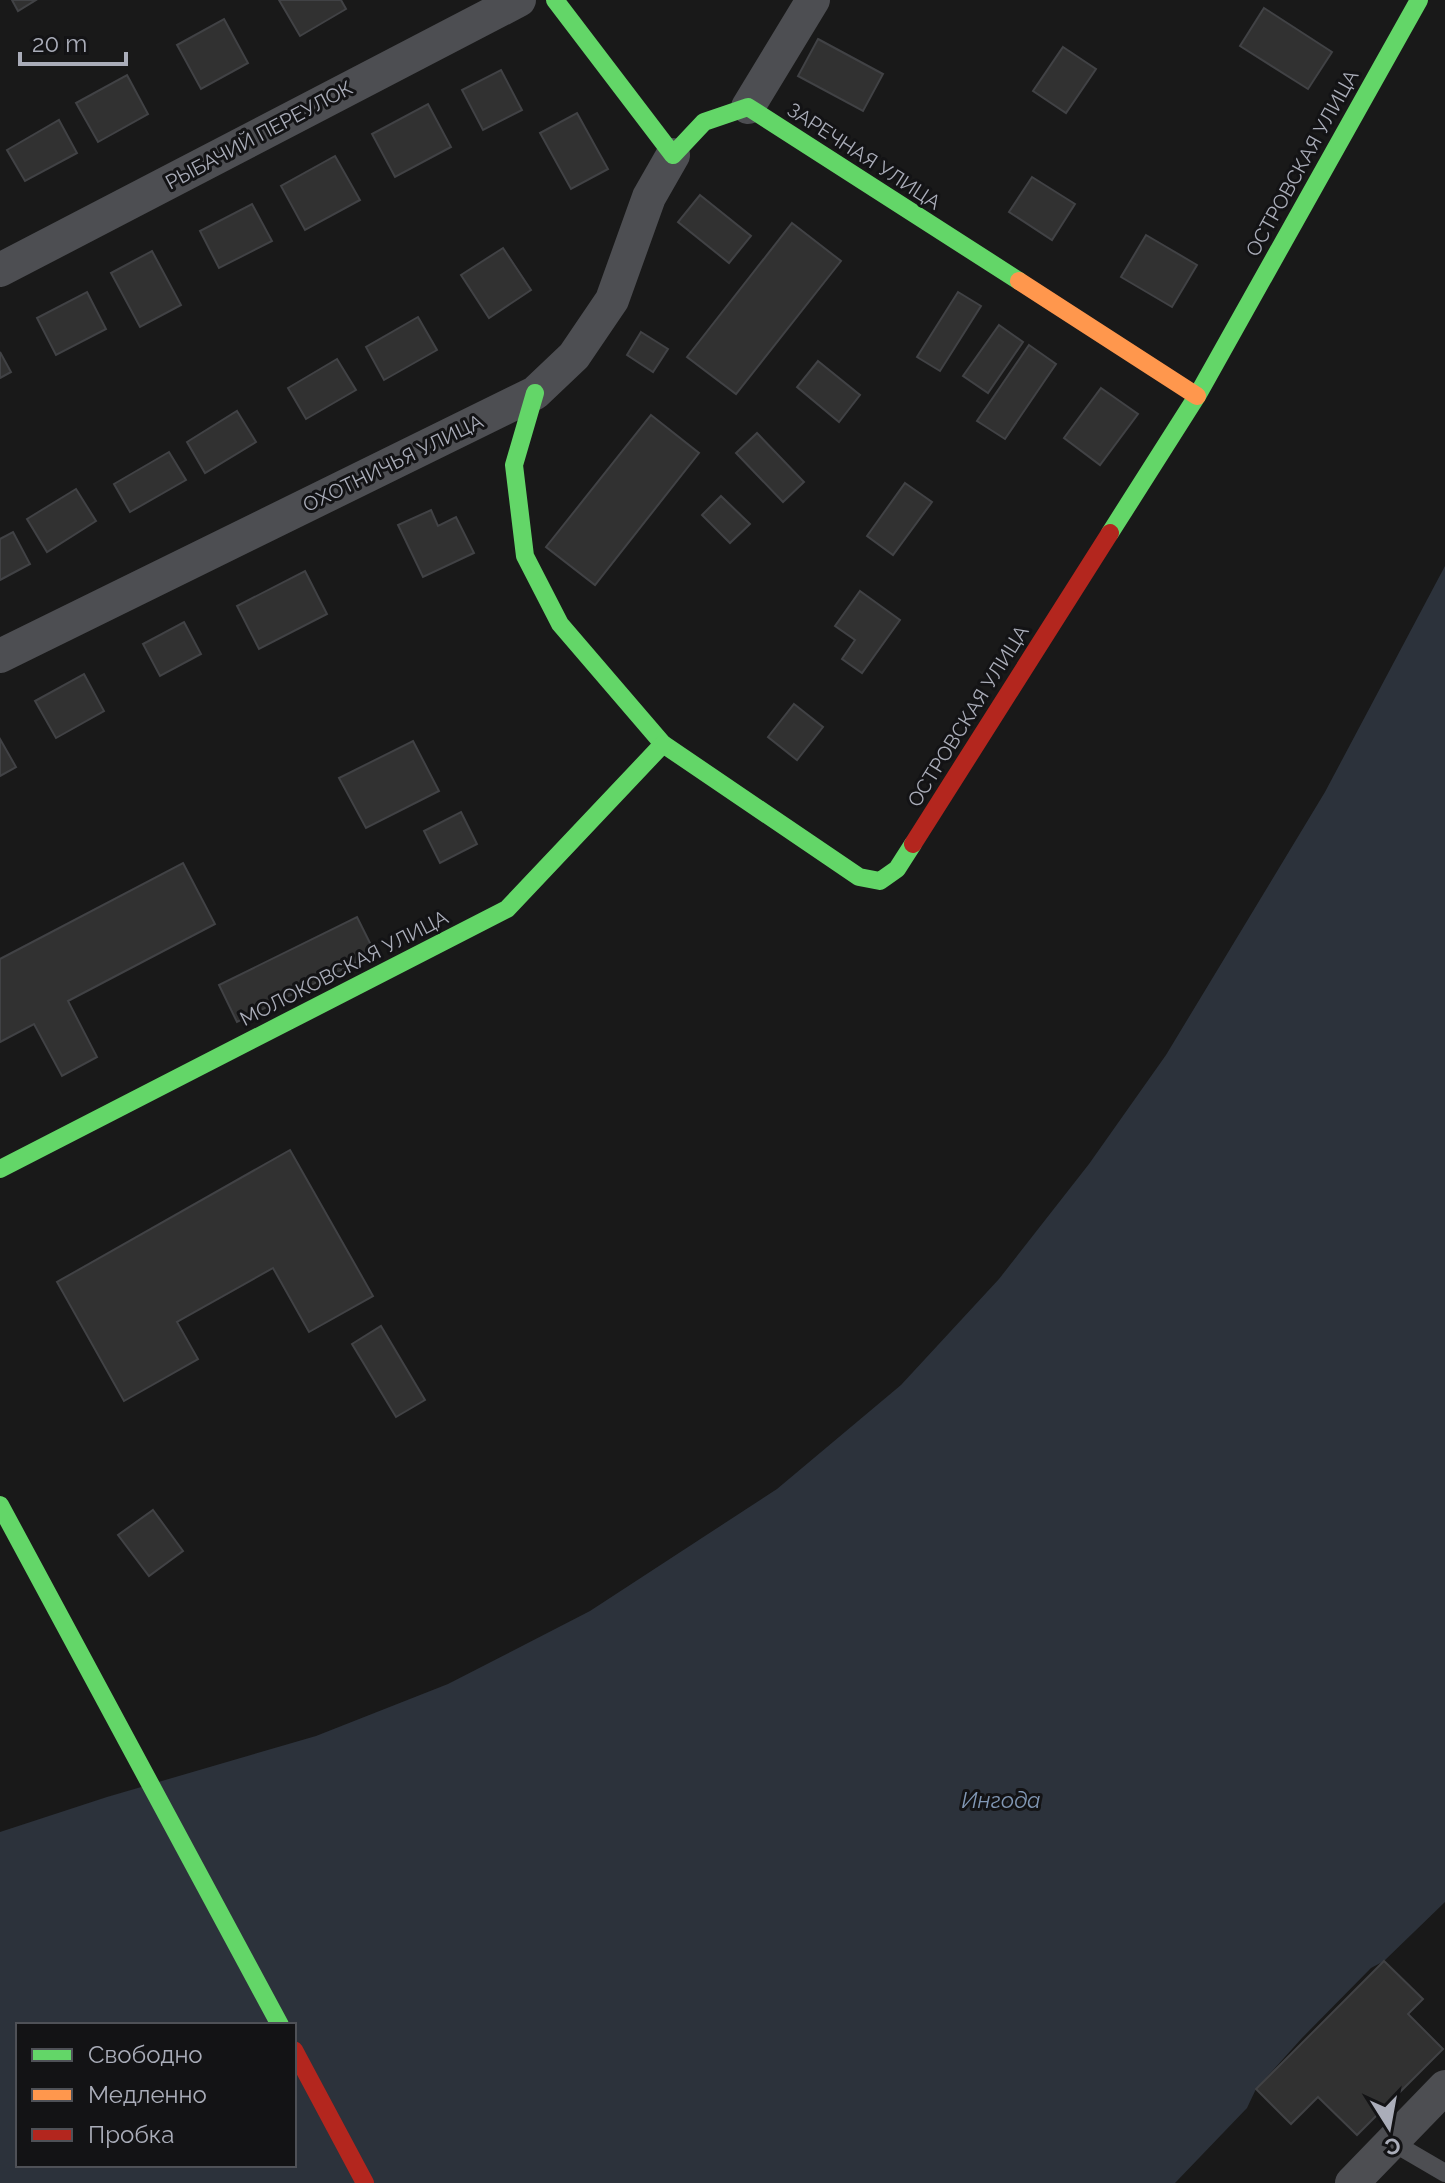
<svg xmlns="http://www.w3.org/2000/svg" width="1445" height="2183" viewBox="0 0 1445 2183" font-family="Raleway,sans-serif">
	<rect width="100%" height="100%" fill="#191919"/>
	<path fill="#2c323b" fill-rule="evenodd" d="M1445 566V1902L1384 1961 1371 1968 1302 2038 1256 2089 1247 2108 1175 2183H0V1832L107 1797 316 1736 448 1684 590 1611 777 1489 901 1385 999 1279 1089 1164 1166 1055 1325 792ZM18 2025H294V2165H18Z"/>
	<g fill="#313131" stroke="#414245" stroke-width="2">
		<polygon points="12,0 36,0 18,11"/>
		<polygon points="279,0 341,0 346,9 300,36"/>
		<polygon points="1264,8 1332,52 1308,89 1240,46"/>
		<polygon points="224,19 248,63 201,89 177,45"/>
		<polygon points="818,39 883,74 863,111 798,76"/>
		<polygon points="1063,47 1096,69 1066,113 1033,91"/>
		<polygon points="501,70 522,110 483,130 462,90"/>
		<polygon points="127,75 148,114 98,142 76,103"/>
		<polygon points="428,104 451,147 395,177 372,134"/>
		<polygon points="577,113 608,169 571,189 540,133"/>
		<polygon points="59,120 77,153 25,181 7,150"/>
		<polygon points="335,156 360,200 305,230 281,186"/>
		<polygon points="1032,177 1075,204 1052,240 1009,212"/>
		<polygon points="700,195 751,236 729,263 678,222"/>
		<polygon points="252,204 272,241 219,268 200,231"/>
		<polygon points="792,223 841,261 736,394 687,357"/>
		<polygon points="1146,235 1197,265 1172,307 1121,277"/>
		<polygon points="503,248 531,290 489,318 461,275"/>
		<polygon points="152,251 181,305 140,327 111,273"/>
		<polygon points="87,292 106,329 56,355 37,318"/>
		<polygon points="958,292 981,306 940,371 917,357"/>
		<polygon points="418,317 437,350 384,380 366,347"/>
		<polygon points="999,325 1023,342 988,393 963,376"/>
		<polygon points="641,332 668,349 653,372 627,355"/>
		<polygon points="1029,345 1056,364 1005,439 977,421"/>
		<polygon points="0,352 11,372 0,378"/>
		<polygon points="337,359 356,390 306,419 288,388"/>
		<polygon points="818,361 860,395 839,422 797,387"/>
		<polygon points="1101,388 1138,414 1100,465 1064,438"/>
		<polygon points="237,411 256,442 205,473 187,442"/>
		<polygon points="651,415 699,453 595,585 546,547"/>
		<polygon points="757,433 804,482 783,502 736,453"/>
		<polygon points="169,452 186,480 130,512 114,484"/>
		<polygon points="905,483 932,502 893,555 867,536"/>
		<polygon points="76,489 96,521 47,552 27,519"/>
		<polygon points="721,496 750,524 730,543 702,515"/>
		<polygon points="431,510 438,526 456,517 474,553 423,577 398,525"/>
		<polygon points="13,532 30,564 0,580 0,539"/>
		<polygon points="305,571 327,614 259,649 237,606"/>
		<polygon points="860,591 900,620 862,673 842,659 855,640 835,626"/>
		<polygon points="184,622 201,654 160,676 143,644"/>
		<polygon points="84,674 104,711 56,738 35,701"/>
		<polygon points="794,704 823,727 797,760 768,737"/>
		<polygon points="0,739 16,767 0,776"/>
		<polygon points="413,741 439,791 366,828 339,778"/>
		<polygon points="461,812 477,844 440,863 424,831"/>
		<polygon points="183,863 215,924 68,1001 97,1057 62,1076 34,1024 0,1042 0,959"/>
		<polygon points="357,917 375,953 237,1022 219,985"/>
		<polygon points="290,1150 373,1296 309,1332 273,1268 177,1322 198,1359 124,1401 57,1282"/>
		<polygon points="381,1326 425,1400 396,1417 352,1344"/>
		<polygon points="153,1510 183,1551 149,1576 118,1535"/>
		<polygon points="1384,1961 1423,1999 1408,2014 1443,2049 1357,2135 1318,2097 1291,2124 1256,2089"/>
	</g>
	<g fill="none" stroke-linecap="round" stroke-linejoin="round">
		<polyline stroke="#4d4e52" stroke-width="18" points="1392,2142 1445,2173"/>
		<g stroke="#4d4e52" stroke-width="34">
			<polyline points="748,107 813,0"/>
			<polyline points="0,270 519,0"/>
			<polyline points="0,656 535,393 574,356 612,300 649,197 673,155"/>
			<polyline points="1352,2183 1445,2087"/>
		</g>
		<g stroke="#63d668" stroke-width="18">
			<polyline points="555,0 673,155 704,122 748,107 1019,281"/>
			<polyline points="535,393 514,465 525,556 560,624 663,744 859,877 880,881 897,869 913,844"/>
			<polyline points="1110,533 1197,396 1419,0"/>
			<polyline points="0,1169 507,909 663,744"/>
			<polyline points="0,1505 280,2025"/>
		</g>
		<polyline stroke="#ff974d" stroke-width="18" points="1019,281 1197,396"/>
		<g stroke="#b3261e" stroke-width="18">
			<polyline points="913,844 1110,533"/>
			<polyline points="294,2050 365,2183"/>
		</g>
	</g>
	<g text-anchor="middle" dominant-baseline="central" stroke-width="6" stroke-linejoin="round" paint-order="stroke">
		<g font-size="20" fill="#aaadb9" stroke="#131315">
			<text transform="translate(259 135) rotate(-28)">РЫБАЧИЙ ПЕРЕУЛОК</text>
			<text transform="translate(864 156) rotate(33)">ЗАРЕЧНАЯ УЛИЦА</text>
			<text transform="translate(1302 163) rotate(-61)">ОСТРОВСКАЯ УЛИЦА</text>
			<text transform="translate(393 463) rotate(-26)">ОХОТНИЧЬЯ УЛИЦА</text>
			<text transform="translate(968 716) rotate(-58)">ОСТРОВСКАЯ УЛИЦА</text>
			<text transform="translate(344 968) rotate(-27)">МОЛОКОВСКАЯ УЛИЦА</text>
		</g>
		<g font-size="22" font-style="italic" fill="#8197b4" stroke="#131315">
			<text x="1001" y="1800">Ингода</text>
		</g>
	</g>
	<rect x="16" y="2023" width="280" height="144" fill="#131315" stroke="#4f5157" stroke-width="2"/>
	<rect x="32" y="2049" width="40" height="12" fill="#63d668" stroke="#4f5157" stroke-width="2"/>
	<text x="88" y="2063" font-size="24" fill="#aaadb9">Свободно</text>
	<rect x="32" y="2089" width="40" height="12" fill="#ff974d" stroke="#4f5157" stroke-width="2"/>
	<text x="88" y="2103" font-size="24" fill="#aaadb9">Медленно</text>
	<rect x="32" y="2129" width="40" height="12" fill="#b3261e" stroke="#4f5157" stroke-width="2"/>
	<text x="88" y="2143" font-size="24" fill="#aaadb9">Пробка</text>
	<g transform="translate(1389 2127) rotate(169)" stroke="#131315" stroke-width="6" paint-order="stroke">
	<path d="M0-6L14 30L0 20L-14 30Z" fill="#aaadb9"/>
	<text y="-12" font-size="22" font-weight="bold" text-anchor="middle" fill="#aaadb9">С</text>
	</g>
	<path d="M20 52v12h106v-12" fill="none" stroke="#aaadb9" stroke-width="4"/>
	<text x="32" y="52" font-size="24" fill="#aaadb9" stroke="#131315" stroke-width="6" paint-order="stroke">20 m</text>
</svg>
